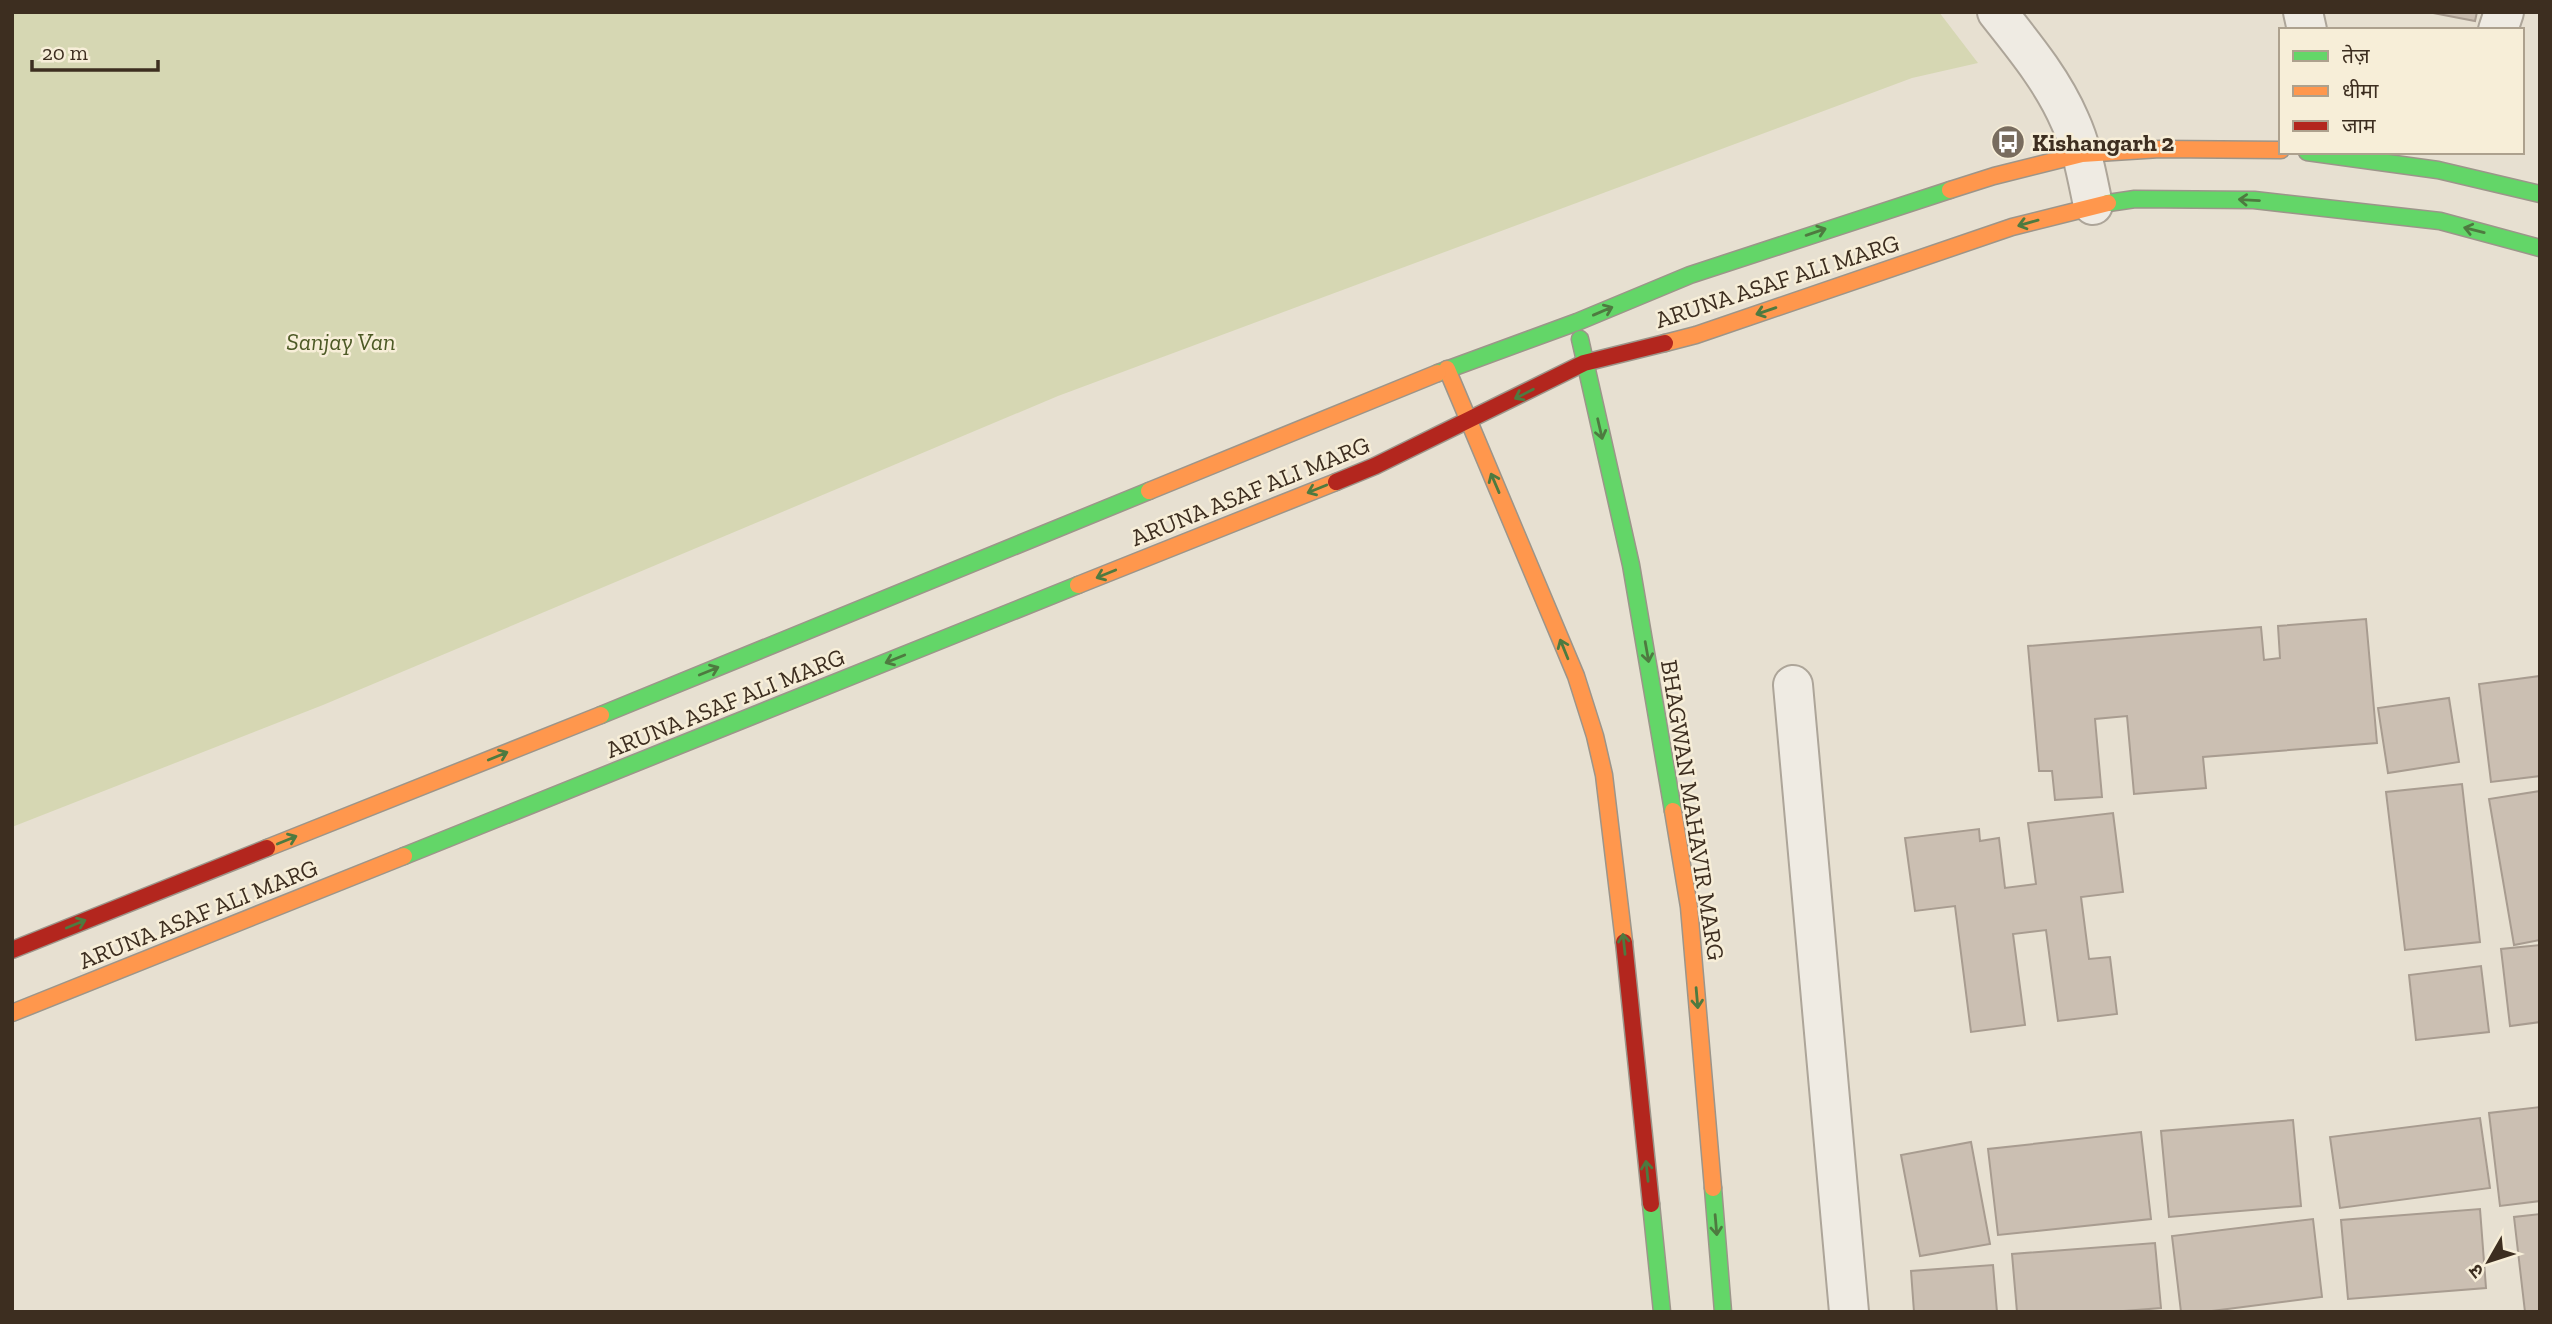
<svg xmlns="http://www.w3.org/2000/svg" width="2552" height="1324" viewBox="0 0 2552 1324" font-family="'Zilla Slab','Noto Sans Devanagari',serif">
	<rect width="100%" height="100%" fill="#e7e0d1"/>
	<polygon fill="#d6d7b3" points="12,12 1939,12 1978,63 1912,78 1058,396 323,705 12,827"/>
	<g fill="#cbbfb2" stroke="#a89c90" stroke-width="2">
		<polygon points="2428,12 2477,12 2475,21"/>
		<polygon points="2366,619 2377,743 2203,757 2206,788 2134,794 2127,716 2095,719 2102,797 2055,800 2052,771 2039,771 2028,646 2261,627 2264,660 2280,658 2278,626"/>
		<polygon points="2540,676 2540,776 2491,782 2479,684"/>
		<polygon points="2449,698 2459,762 2388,773 2378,708"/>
		<polygon points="2462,784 2480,942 2405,950 2386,792"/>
		<polygon points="2540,791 2540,940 2514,945 2489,799"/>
		<polygon points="2113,813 2123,892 2081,897 2089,959 2110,957 2117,1014 2058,1021 2046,930 2013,934 2025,1025 1971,1032 1955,906 1915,911 1905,838 1979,829 1980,841 1999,838 2005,888 2036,884 2028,823"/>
		<polygon points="2540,945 2540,1022 2510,1026 2501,949"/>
		<polygon points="2481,966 2489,1032 2416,1040 2409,975"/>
		<polygon points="2540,1107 2540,1201 2500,1206 2489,1113"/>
		<polygon points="2480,1118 2490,1188 2340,1208 2330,1137"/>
		<polygon points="2293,1120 2301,1206 2169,1217 2161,1131"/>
		<polygon points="2141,1132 2151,1219 1998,1235 1988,1149"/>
		<polygon points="1971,1142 1990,1244 1920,1256 1901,1155"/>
		<polygon points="2480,1209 2486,1288 2348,1299 2341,1220"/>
		<polygon points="2540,1214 2540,1311 2525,1312 2514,1217"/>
		<polygon points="2313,1219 2322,1297 2204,1312 2181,1312 2172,1236"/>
		<polygon points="2155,1243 2161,1308 2111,1312 2017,1312 2012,1254"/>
		<polygon points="1993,1265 1997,1312 1914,1312 1911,1271"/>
	</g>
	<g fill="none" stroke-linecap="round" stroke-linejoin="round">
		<g stroke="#ada599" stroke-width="42">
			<g id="street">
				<path d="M1997 12C2024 46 2053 81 2070 121 2082 147 2087 177 2093 205"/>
				<polyline points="2303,12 2307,30"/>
				<polyline points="2498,30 2504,12"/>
				<polyline points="1793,685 1849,1312"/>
			</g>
		</g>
		<g stroke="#9c958a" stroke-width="19">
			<g id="fast">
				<polyline points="2307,152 2438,170 2540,194"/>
				<polyline points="2108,203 2135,199 2254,200 2440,221 2540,248"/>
				<polyline points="1580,339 1631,565 1673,811"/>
				<polyline points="1438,373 1577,322 1690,275 1950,190"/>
				<polyline points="601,715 1149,491"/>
				<polyline points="404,856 1078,585"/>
				<polyline points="1713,1188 1723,1312"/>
				<polyline points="1651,1204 1662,1312"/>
			</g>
		</g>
		<g stroke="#9c958a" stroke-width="19">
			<g id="slow">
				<polyline points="1950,190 1994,176 2082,154 2160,149 2281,150"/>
				<polyline points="1665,343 1696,335 2012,227 2108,203"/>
				<polyline points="1447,369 1576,676 1595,736 1604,775 1624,942"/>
				<polyline points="1149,491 1438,373"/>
				<polyline points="1078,585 1336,482"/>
				<polyline points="1673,811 1689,907 1713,1188"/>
				<polyline points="267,848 601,715"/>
				<polyline points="12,1013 404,856"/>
			</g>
		</g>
		<g stroke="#9c958a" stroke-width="19">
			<g id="jam">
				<polyline points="1336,482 1375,466 1584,363 1665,343"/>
				<polyline points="1624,942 1651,1204"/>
				<polyline points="12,950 267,848"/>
			</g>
		</g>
		<use href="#street" stroke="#efebe3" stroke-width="38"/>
		<use href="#fast" stroke="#63d668" stroke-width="16"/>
		<use href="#slow" stroke="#ff974d" stroke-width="16"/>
		<use href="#jam" stroke="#b3261e" stroke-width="16"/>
	</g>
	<defs><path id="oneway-shaft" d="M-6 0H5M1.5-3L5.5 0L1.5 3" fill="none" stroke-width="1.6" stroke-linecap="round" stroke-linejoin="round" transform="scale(1.75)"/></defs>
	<g stroke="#4e7a40">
		<use href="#oneway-shaft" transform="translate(2249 200) rotate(-177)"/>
		<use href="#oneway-shaft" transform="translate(2028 223) rotate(164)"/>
		<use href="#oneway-shaft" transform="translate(2474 230) rotate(-166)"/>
		<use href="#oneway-shaft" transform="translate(1816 232) rotate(-19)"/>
		<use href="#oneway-shaft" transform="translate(1603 311) rotate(-23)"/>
		<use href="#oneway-shaft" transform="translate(1766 311) rotate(161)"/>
		<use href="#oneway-shaft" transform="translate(1524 394) rotate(153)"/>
		<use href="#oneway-shaft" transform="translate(1600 429) rotate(77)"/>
		<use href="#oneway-shaft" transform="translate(1495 483) rotate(-113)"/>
		<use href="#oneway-shaft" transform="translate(1317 489) rotate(158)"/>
		<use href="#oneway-shaft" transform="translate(1106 574) rotate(158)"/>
		<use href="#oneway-shaft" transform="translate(1564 649) rotate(-112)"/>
		<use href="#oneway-shaft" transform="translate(1647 652) rotate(80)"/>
		<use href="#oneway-shaft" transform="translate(895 659) rotate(158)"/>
		<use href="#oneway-shaft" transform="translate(709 671) rotate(-22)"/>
		<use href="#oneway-shaft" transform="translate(498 756) rotate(-22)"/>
		<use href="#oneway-shaft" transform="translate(287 840) rotate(-22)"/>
		<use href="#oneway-shaft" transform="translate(76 924) rotate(-22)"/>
		<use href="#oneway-shaft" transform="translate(1624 944) rotate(-96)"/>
		<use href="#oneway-shaft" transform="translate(1697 998) rotate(85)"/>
		<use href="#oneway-shaft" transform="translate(1647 1171) rotate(-96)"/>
		<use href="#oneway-shaft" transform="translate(1716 1225) rotate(85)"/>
	</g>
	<defs>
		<g id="bus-disc" transform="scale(1.75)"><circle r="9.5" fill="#786c5e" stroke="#f7eed8"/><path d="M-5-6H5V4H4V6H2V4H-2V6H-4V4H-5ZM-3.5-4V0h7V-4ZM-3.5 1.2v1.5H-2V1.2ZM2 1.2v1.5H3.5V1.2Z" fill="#fff"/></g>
	</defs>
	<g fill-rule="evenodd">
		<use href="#bus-disc" x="2008" y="142"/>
	</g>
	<g text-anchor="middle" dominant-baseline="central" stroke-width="5" stroke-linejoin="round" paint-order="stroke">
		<g font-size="24" font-weight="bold" fill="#3d2e20" stroke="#f7eed8" text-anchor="start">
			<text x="2032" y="142">Kishangarh 2</text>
		</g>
		<g font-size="24" fill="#3d2e20" stroke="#f7eed8">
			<text transform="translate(1777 281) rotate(-18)">ARUNA ASAF ALI MARG</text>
			<text transform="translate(1250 491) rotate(-22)">ARUNA ASAF ALI MARG</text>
			<text transform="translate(725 703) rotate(-22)">ARUNA ASAF ALI MARG</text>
			<text transform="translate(1693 810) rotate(81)">BHAGWAN MAHAVIR MARG</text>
			<text transform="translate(198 914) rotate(-22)">ARUNA ASAF ALI MARG</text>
		</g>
		<g font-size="24" font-style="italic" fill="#4d5a26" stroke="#f7eed8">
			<text x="341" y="341">Sanjay Van</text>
		</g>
	</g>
	<rect width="2552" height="1324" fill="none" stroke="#3d2e20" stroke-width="28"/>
	<rect x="2279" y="28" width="245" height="126" fill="#f7eed8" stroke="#ada18e" stroke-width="2"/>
	<rect x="2293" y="51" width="35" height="10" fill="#63d668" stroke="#ada18e" stroke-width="2"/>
	<text x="2342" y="63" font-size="21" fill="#3d2e20">तेज़</text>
	<rect x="2293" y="86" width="35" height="10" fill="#ff974d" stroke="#ada18e" stroke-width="2"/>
	<text x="2342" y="98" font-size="21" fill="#3d2e20">धीमा</text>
	<rect x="2293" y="121" width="35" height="10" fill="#b3261e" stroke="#ada18e" stroke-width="2"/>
	<text x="2342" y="133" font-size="21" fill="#3d2e20">जाम</text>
	<g transform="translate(2489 1261) rotate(231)" stroke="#f7eed8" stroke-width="5" paint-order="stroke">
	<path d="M0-5L12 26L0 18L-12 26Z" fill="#3d2e20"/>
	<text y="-10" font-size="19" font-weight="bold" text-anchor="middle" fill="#3d2e20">उ</text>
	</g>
	<path d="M32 60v10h126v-10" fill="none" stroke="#3d2e20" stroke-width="3.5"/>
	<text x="42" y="60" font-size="21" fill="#3d2e20" stroke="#f7eed8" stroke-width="5" paint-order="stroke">20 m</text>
</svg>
